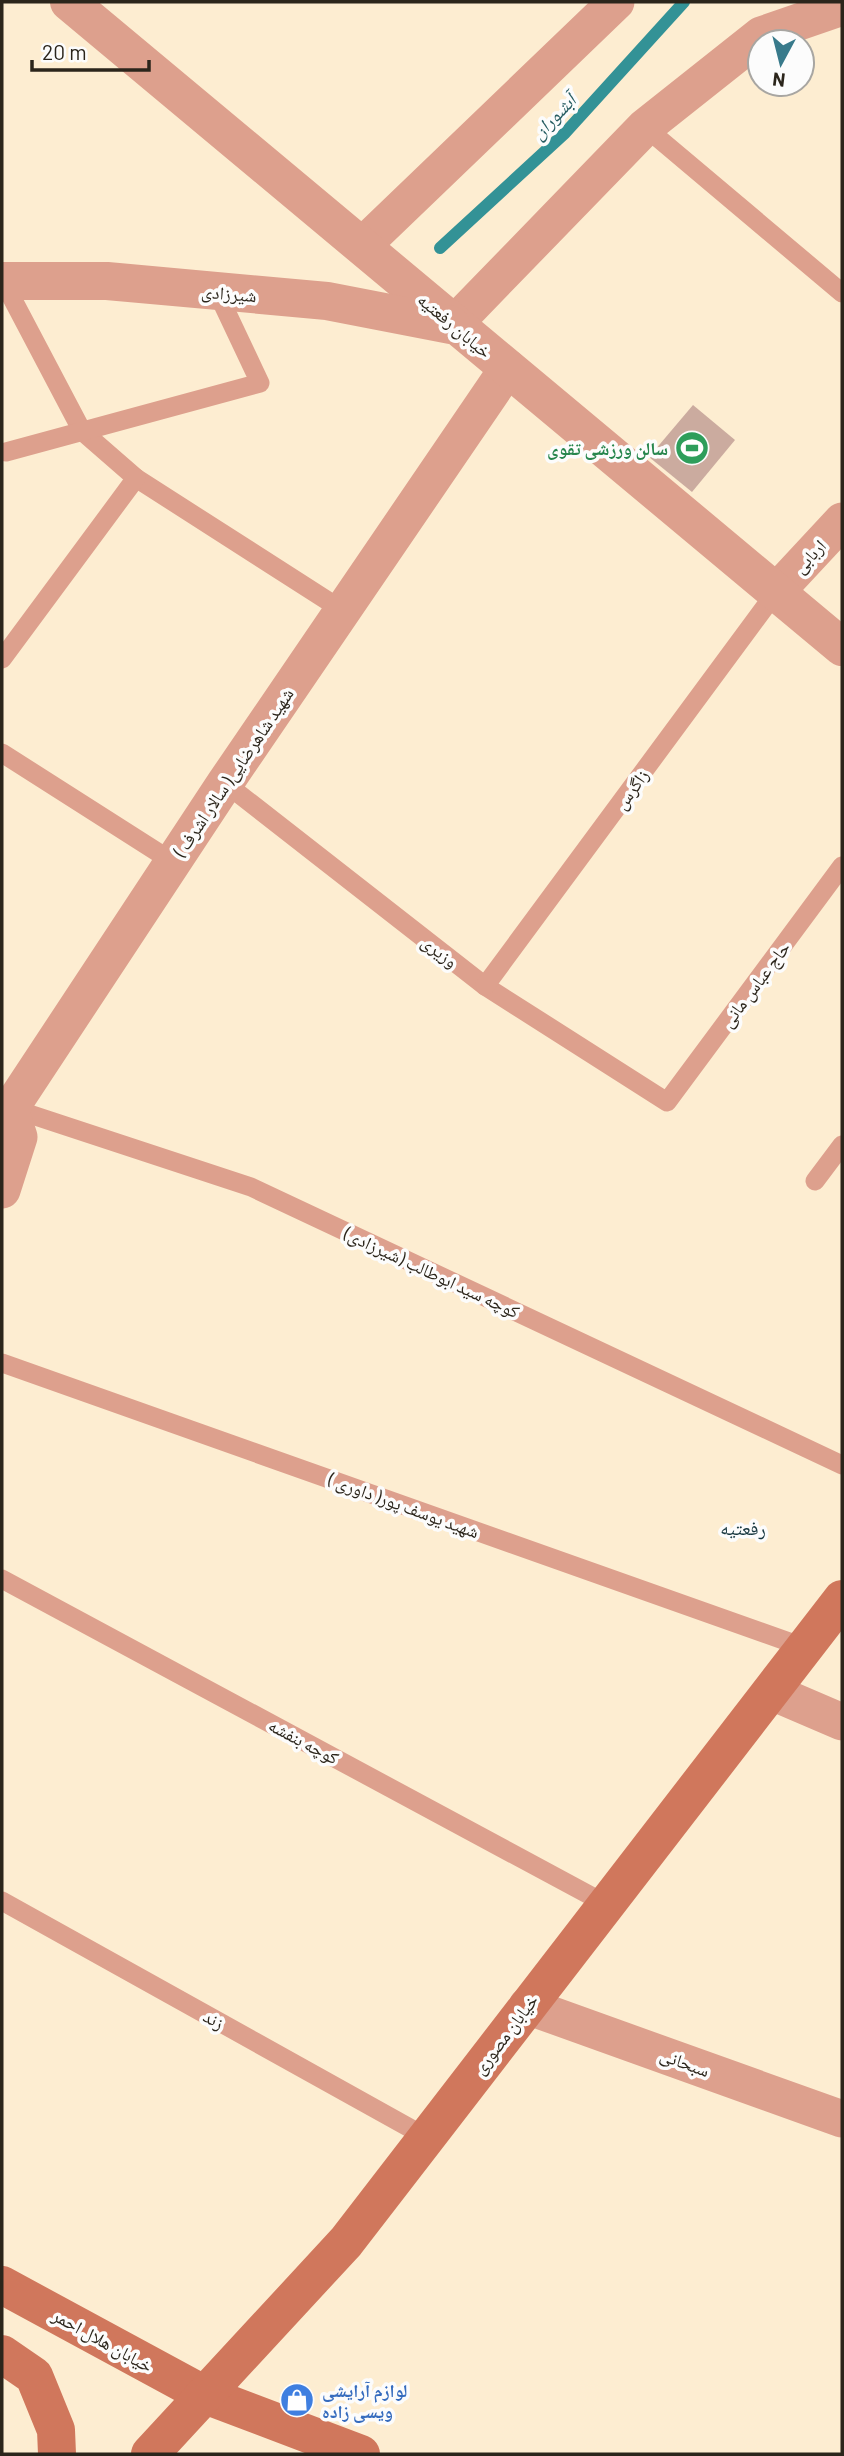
<svg xmlns="http://www.w3.org/2000/svg" width="844" height="2456" viewBox="0 0 844 2456" font-family="Barlow,'Noto Naskh Arabic',sans-serif">
	<rect width="100%" height="100%" fill="#fdedd1"/>
	<g fill="none" stroke-linecap="round" stroke-linejoin="round">
		<polyline stroke="#339296" stroke-width="12" points="440,248 565,133 684,2"/>
	</g>
	<polygon fill="#cbab9f" points="693,405 735,440 692,492 649,457"/>
	<g fill="none" stroke-linecap="round" stroke-linejoin="round">
		<g stroke="#dda08d" stroke-width="19">
			<polyline points="645,127 842,293"/>
			<polyline points="3,281 82,431 136,478 342,610"/>
			<polyline points="6,452 260,383 217,292"/>
			<polyline points="2,659 136,478"/>
			<polyline points="2,753 173,862"/>
			<polyline points="225,783 485,986 667,1102 842,866"/>
			<polyline points="485,986 776,592"/>
			<polyline points="8,1107 251,1187 842,1465"/>
			<polyline points="815,1181 842,1145"/>
			<polyline points="2,1363 806,1648"/>
			<polyline points="2,1579 606,1904"/>
			<polyline points="2,1901 426,2137"/>
		</g>
		<g stroke="#dda08d" stroke-width="37">
			<polyline points="363,245 616,2"/>
			<polyline points="453,325 645,127 761,35 842,7"/>
			<polyline points="776,592 842,521"/>
			<polyline points="2,1190 19,1137 10,1109 225,783 508,368"/>
			<polyline points="772,1692 842,1722"/>
			<polyline points="527,2006 842,2119"/>
		</g>
		<g stroke="#dda08d" stroke-width="38">
			<polyline points="69,2 842,647"/>
			<polyline points="2,281 107,281 327,301 451,325"/>
		</g>
		<g stroke="#d0775c" stroke-width="38">
			<polyline points="2,2285 205,2395 361,2454"/>
			<polyline points="2,2354 34,2376 56,2430 57,2454"/>
			<polyline points="150,2454 346,2242 842,1599"/>
		</g>
	</g>
	<defs>
		<g id="stadium-disc" transform="scale(1.75)"><circle r="9.5" fill="#2e9e5b" stroke="#fcfcfc"/><path d="M0-5a6.5 5 0 1 0 0 10a6.5 5 0 1 0 0-10ZM-3.5-1.8h7v3.6h-7Z" fill="#fff"/></g>
		<g id="shop-disc" transform="scale(1.75)"><circle r="9.5" fill="#3f7fe0" stroke="#fcfcfc"/><path d="M-5-2.5h2.3a2.7 3.5 0 0 1 5.4 0H5L5.5 6h-11ZM-1.5-2.5h3a1.5 2.3 0 0 0-3 0Z" fill="#fff"/></g>
	</defs>
	<g fill-rule="evenodd">
		<use href="#stadium-disc" x="692" y="448"/>
		<use href="#shop-disc" x="297" y="2400"/>
	</g>
	<g text-anchor="middle" dominant-baseline="central" stroke-width="7" stroke-linejoin="round" paint-order="stroke">
		<g font-size="18" fill="#2b251b" stroke="#fcfcfc">
			<text transform="translate(229 293) rotate(5)">شیرزادی</text>
			<text transform="translate(455 325) rotate(40)">خیابان رفعتیه</text>
			<text transform="translate(809 556) rotate(-47)">اربابی</text>
			<text transform="translate(233 772) rotate(-56)">شهید شاهرضایی( سالار اشرف )</text>
			<text transform="translate(631 789) rotate(-54)">زاگرس</text>
			<text transform="translate(440 951) rotate(38)">وزیری</text>
			<text transform="translate(755 984) rotate(-53)">حاج عباس مانی</text>
			<text transform="translate(432 1272) rotate(25)">کوچه سید ابوطالب (شیرزادی)</text>
			<text transform="translate(404 1505) rotate(20)">شهید یوسف پور( داوری )</text>
			<text transform="translate(304 1741) rotate(28)">کوچه بنفشه</text>
			<text transform="translate(214 2019) rotate(29)">زند</text>
			<text transform="translate(505 2034) rotate(-53)">خیابان مصوری</text>
			<text transform="translate(685 2062) rotate(20)">سبحانی</text>
			<text transform="translate(103 2340) rotate(29)">خیابان هلال احمر</text>
		</g>
		<g font-size="18" font-weight="bold" fill="#27864d" stroke="#fcfcfc" text-anchor="end">
			<text x="668" y="448">سالن ورزشی تقوی</text>
		</g>
		<g font-size="18" font-weight="bold" fill="#366cbe" stroke="#fcfcfc" text-anchor="start">
			<text x="322" y="2390">لوازم آرایشی<tspan x="322" dy="21">ویسی زاده</tspan></text>
		</g>
		<g font-size="19" font-style="italic" fill="#275d62" stroke="#fcfcfc">
			<text transform="translate(553 116) rotate(-46)">آبشوران</text>
		</g>
		<g font-size="19" fill="#15353d" stroke="#fcfcfc">
			<text x="743" y="1527">رفعتیه</text>
		</g>
	</g>
	<rect width="844" height="2456" fill="none" stroke="#2b251b" stroke-width="7"/>
	<g transform="translate(781 63) rotate(187)"><circle r="33" fill="#fcfcfc" stroke="#a8a6a2" stroke-width="2"/>
	<path d="M0-5L12 26L0 18L-12 26Z" fill="#387a8b"/>
	<text y="-10" font-size="19" font-weight="bold" text-anchor="middle" fill="#2b251b">N</text>
	</g>
	<path d="M32 60v10h117v-10" fill="none" stroke="#2b251b" stroke-width="3.5"/>
	<text x="42" y="60" font-size="21" fill="#2b251b" stroke="#fcfcfc" stroke-width="5" paint-order="stroke">20 m</text>
</svg>
